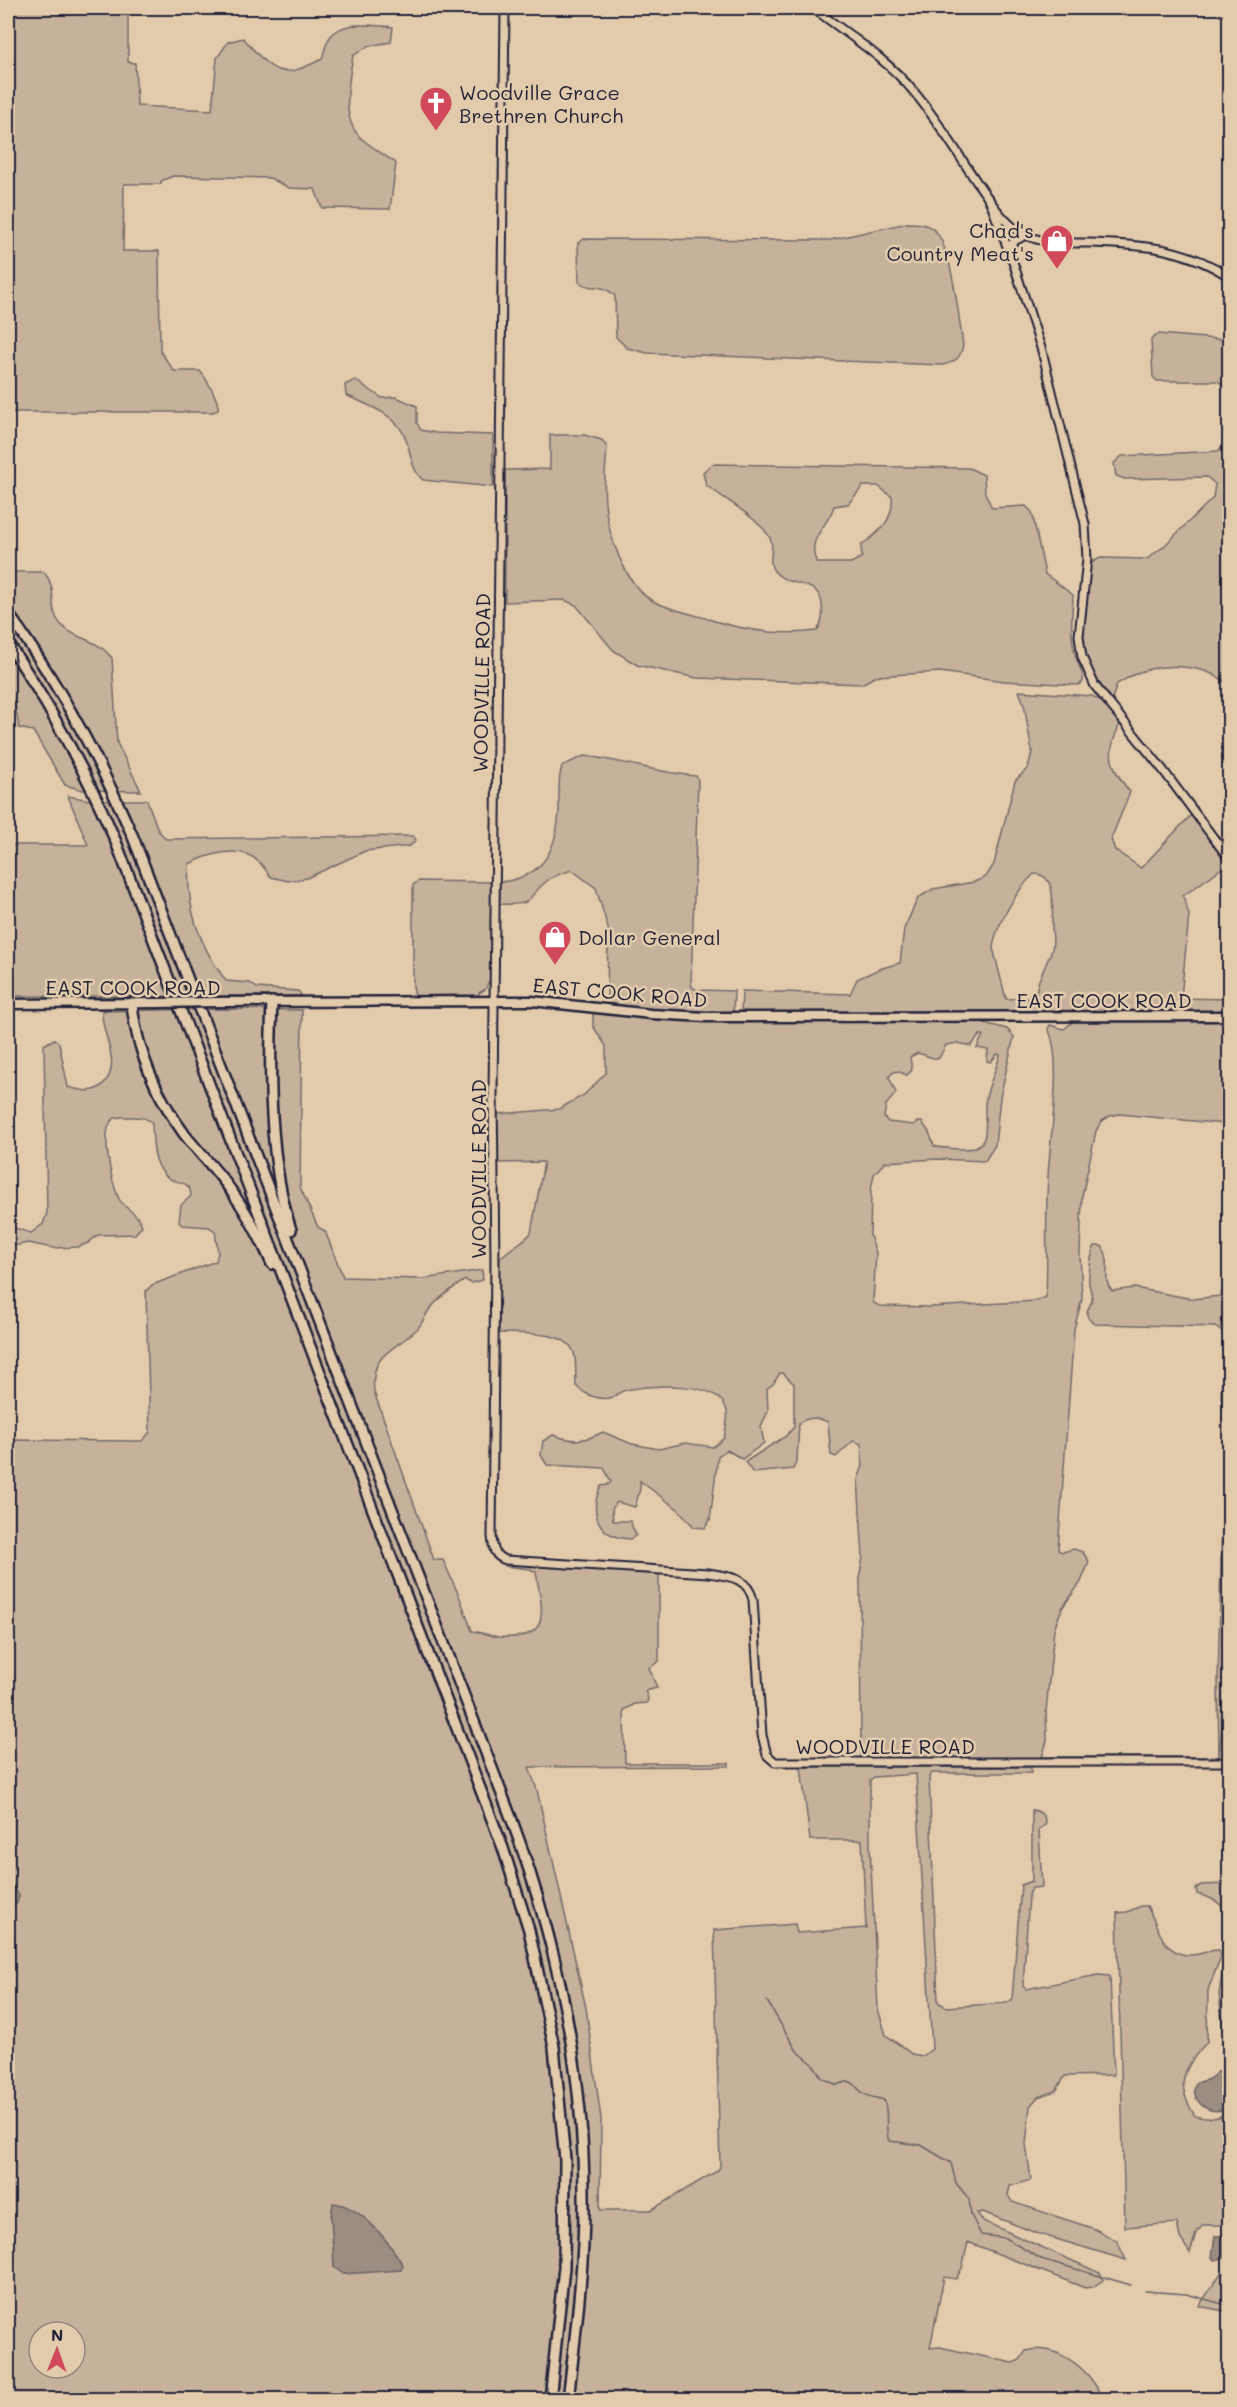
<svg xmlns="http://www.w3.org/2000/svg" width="1237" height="2407" viewBox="0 0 1237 2407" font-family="Mali,sans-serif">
	<rect width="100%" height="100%" fill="#e2cbab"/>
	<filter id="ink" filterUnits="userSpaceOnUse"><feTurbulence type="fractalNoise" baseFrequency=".0167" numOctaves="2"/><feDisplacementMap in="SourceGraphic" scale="12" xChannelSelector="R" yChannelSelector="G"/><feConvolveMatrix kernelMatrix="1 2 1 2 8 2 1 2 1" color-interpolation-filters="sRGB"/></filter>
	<g filter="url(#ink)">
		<g fill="#c6b29b" stroke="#746a6b" stroke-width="1.5" fill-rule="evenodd">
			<path d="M8 8H128V62L135 63 137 106 212 110 217 58 228 42 243 38C273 71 277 82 322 59 324 52 326 43 330 37 343 19 374 26 393 27L391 42 368 46 353 56C349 81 340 119 361 138 371 147 384 155 396 163L390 209 322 208 315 189 289 188 270 178 173 176 161 181V184H124L123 251H159L160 351 174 371H200C206 378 220 402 218 410L213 412H8Z"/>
			<path d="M907 223C917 223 925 223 933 229 952 243 959 321 963 345 961 358 955 362 943 365L647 353 627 348 616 337 615 296C600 281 592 292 579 282L578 243 584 239 830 240Z"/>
			<path d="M1158 334 1229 340V685C1207 665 1171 663 1143 671 1134 673 1125 680 1117 684L1112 699C1071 653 1082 620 1091 563L1100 558 1147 559 1163 547 1213 498 1215 484 1207 477 1125 479 1116 476 1114 463 1122 456 1218 451 1229 438 1225 387 1218 381H1157L1153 377 1151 340Z"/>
			<path d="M355 380 382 398 396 397 417 406V423L421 430 436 433 493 435V487L423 480C409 468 412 449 403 433 392 412 366 405 346 395L345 385Z"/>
			<path d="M550 435H584L602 440 607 447C606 465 603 484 605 502 607 532 625 586 653 601 668 609 688 613 705 618 741 630 780 636 817 631 823 621 823 616 822 604 820 580 788 587 776 573 765 562 776 549 770 538 760 519 724 499 706 485L703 472 713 464 969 468 984 475 985 493 992 508 1026 506 1032 512 1045 574 1073 595C1072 615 1070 635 1075 654 1077 664 1084 671 1083 682L1078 685 1004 681 940 672 876 676 862 684 697 678 637 665 613 650 576 605 564 600 505 602V470L550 469ZM863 486H878L892 497C894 521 879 532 861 546L862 557 851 563H817C805 539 828 527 834 506L848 504Z"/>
			<path d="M8 572H44C58 590 49 600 56 617 64 635 89 638 102 648 106 651 109 655 112 658L117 743 141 791 83 790 65 785 33 731 19 728 15 704 8 691Z"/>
			<path d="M1019 691 1092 696 1110 705 1120 724C1105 755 1110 766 1130 792L1111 839 1115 850 1141 868 1192 814 1229 863 1183 896 1189 915 1181 998 1229 999V1012L741 1013 742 991 850 994 857 979 879 969 900 963 904 929 918 898 933 889 974 882 986 877 994 864 1015 781 1028 768 1032 752 1024 704ZM1034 874C1058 873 1052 910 1052 926 1052 933 1054 943 1052 949 1047 965 1035 982 1036 998L1006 999 993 948C995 927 1018 888 1034 874Z"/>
			<path d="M584 756C622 760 658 773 696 776L698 781 691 982 692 987 697 990 734 991 733 1014 672 1012 607 1004 608 928 596 888 572 870C564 873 554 875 548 880 523 899 538 906 499 904V882C537 879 553 858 558 822 561 803 556 785 562 766Z"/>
			<path d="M68 796 89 800H147L158 830 166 839 413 836 416 840 410 846 365 851 307 878 288 881 271 877C267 872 263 866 259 862 241 844 209 854 189 864 186 908 199 945 226 981L250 983 257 988 298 991 302 996H8V845H88Z"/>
			<polygon points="419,881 492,882 491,982 488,982 486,989 479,993 479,995 415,996 413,987 413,885"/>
			<path d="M220 1009 302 1010 300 1187 318 1227 325 1231 343 1277 422 1279 482 1270 483 1280 471 1283 465 1280C452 1289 439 1297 429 1310 424 1317 422 1325 416 1330 392 1352 370 1353 374 1392L434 1560H443L460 1598 472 1631C481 1632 490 1636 499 1637 554 1641 542 1610 536 1572L530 1569 505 1566V1563L659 1574V1661L649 1668 657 1688 645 1691 648 1698 647 1703 635 1704 624 1710 625 1763H729V1766L529 1767 537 1790 586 2008 601 2119 600 2210H651L717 2171 720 2167 714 1930 795 1924 797 1933 866 1928 862 1840H810L801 1767H1031V1773H932L929 1777 938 2002 946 2007 1007 2003 1012 2000 1021 1885 1032 1881V1810C1040 1811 1045 1816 1046 1824L1039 1830 1042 1887 1032 1888 1029 1895 1023 1986 1026 1989 1098 1975 1110 1976 1114 2075 1065 2076 1056 2091 1038 2097 1030 2106 1026 2144 1031 2180 1010 2186 1008 2195 1012 2202 1095 2229 1117 2241 1126 2260 1036 2233 983 2212 977 2213 983 2221 1100 2273 1103 2280 1093 2287 1085 2288 968 2242 962 2268 956 2279 944 2277 930 2348 940 2347 1013 2363 1020 2360 1026 2351C1056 2342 1093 2371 1102 2399H8V1440L142 1441 150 1432 146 1291 152 1285 216 1261 218 1253 215 1231 209 1227 182 1225 179 1222 181 1205 191 1196C190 1177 173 1186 164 1174 152 1160 153 1140 152 1123 145 1116 136 1117 126 1117 121 1117 117 1116 113 1119 99 1131 112 1183 119 1199 125 1210 139 1213 142 1226L135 1234 98 1235 88 1243 78 1247 53 1248 28 1243 8 1247V1226L31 1233 43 1224 47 1213 44 1045 54 1039 59 1043 68 1087C82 1091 96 1095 106 1081 121 1060 101 1034 102 1011ZM916 1774 932 2049 923 2056 912 2054 886 2035 878 2009 870 1846V1780L874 1777ZM39 2332H75V2368H39Z"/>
			<path d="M593 1011 686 1020H984V1023L1007 1029 1014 1037 1000 1097 995 1145 985 1161 937 1159 885 1162 874 1174 871 1190 870 1236 876 1253 873 1302 879 1306 930 1307 1037 1301 1046 1297C1048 1258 1045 1218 1048 1178 1049 1143 1064 1058 1048 1029L1050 1025 1064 1029 1075 1020H1229V1128L1225 1124 1119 1114 1110 1116 1102 1121 1096 1131 1082 1196 1080 1253 1082 1299 1074 1329 1058 1550 1062 1552 1074 1549 1083 1552 1089 1562 1081 1582 1062 1608 1054 1629 1046 1712 1047 1741 1042 1757H1219L1218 1681 1224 1440V1411L1221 1396 1225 1342 1222 1331 1215 1327 1095 1324C1091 1321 1086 1318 1087 1312 1088 1307 1092 1304 1092 1299 1092 1293 1090 1289 1089 1284 1088 1278 1091 1252 1095 1246H1102C1114 1265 1100 1278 1112 1291L1135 1288 1193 1299 1219 1296 1225 1288 1227 1278 1229 1140 1230 1722 1224 1723 1222 1727 1219 1760H861L860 1574 863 1557 858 1479 863 1466 861 1444 853 1441 836 1457 831 1455 828 1422C817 1418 810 1416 799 1423L797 1460 793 1469 753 1473 745 1462 786 1436 794 1427V1384L783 1373H780L773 1384 767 1389 768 1411 761 1427 764 1443 742 1459 727 1450 718 1456 710 1520 705 1528 694 1527 679 1510 640 1481V1489L635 1507 617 1502 612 1509 613 1521H630L636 1535 631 1539C599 1538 588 1514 601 1486L607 1485 611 1482 604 1468 547 1465 541 1455 543 1441 553 1435C573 1442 584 1442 603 1432L632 1444 659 1449 685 1443 713 1447 724 1438C725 1430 729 1418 727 1411 720 1379 649 1385 626 1390 620 1391 615 1397 609 1398 597 1400 584 1394 576 1386 575 1376 577 1362 574 1353 567 1329 516 1334 497 1333V1262C504 1251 522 1244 531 1233L544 1162 498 1163 497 1114 559 1109 584 1095 606 1073V1046L593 1026ZM980 1035H983L977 1048 988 1050 987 1061 991 1062 997 1054 1000 1055C996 1072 986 1088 985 1105 984 1126 994 1150 961 1149 952 1148 942 1149 934 1146L929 1132 922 1122H917L914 1125 888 1122 884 1117 886 1105 896 1093 889 1077 892 1073 897 1071 907 1075 912 1070 910 1057 918 1053 933 1058H939L946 1045 958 1043 971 1046Z"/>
			<path d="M1229 1884H1230L1229 2042 1223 2029 1219 1994 1229 1924C1226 1904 1216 1899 1197 1894L1196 1888 1201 1885Z"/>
			<path d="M1141 1906H1147C1158 1925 1161 1951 1186 1955 1198 1957 1208 1949 1219 1950L1221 1956 1208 1990 1207 2042C1183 2068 1174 2084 1195 2116 1208 2120 1217 2119 1229 2112V2225H1203L1196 2233 1190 2253 1180 2238 1177 2223 1125 2227 1117 1913 1127 1912Z"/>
			<polygon points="1229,2272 1229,2312 1199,2306 1221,2273"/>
		</g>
		<g fill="#9b8d81" stroke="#6b6265" stroke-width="1.5">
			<polygon points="8,1876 19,1896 17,1903 8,1912"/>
			<path d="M1229 2063V2105C1227 2107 1224 2109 1221 2110 1206 2115 1189 2097 1196 2083L1209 2079Z"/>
			<path d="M333 2203C361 2205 389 2242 403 2265L401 2270 343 2274 334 2267 331 2216Z"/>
			<polygon points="1229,2235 1229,2257 1214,2260 1212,2257 1215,2236"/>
		</g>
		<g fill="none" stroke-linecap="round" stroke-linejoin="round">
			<g stroke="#6b6265" stroke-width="1.5">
				<path d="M767 2001 797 2051 813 2064 822 2078 837 2085C856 2078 850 2083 863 2093 868 2097 877 2098 884 2100 889 2113 884 2127 889 2141L921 2145 951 2163 956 2183 969 2199 971 2215 981 2235 1005 2238 1041 2259 1131 2285"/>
				<polyline points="1145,2291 1186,2294 1230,2306"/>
			</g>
			<g stroke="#22223b" stroke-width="11">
				<g id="minor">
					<path d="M505 8 493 1096 495 1262 492 1536C493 1548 494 1557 506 1560L708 1573C728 1576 748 1577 753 1600L762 1735 767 1755 775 1762H1230"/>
					<path d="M813 8C847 34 886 58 914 92 937 119 956 151 976 181 989 199 1001 220 1020 232 1042 245 1067 243 1091 243 1143 245 1185 247 1230 277"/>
					<polyline points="989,199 1014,265 1042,351 1085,524 1087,559 1079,636 1082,657 1095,686 1163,770 1230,860"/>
					<polyline points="1008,249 1014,241 1026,235"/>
				</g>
			</g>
			<g stroke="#22223b" stroke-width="13">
				<g id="major">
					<polyline points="217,1002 532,1001 651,1014 706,1017 1230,1016"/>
					<polyline points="8,1004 157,1003"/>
				</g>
			</g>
			<g stroke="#22223b" stroke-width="14">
				<g id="highway">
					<path d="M8 613C58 683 99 758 133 837L510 1815C555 1936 583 2062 584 2192 585 2261 576 2330 568 2400"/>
					<path d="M8 643C50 706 86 772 116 842L503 1848 529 1930 554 2047 565 2160 564 2267 550 2400"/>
					<path d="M272 1002C269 1074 269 1162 291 1230"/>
					<path d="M132 1003C136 1050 157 1097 185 1135 200 1154 218 1171 232 1192 248 1214 261 1239 272 1264"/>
				</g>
			</g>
			<use href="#minor" stroke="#e2cbab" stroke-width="7"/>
			<use href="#major" stroke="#e2cbab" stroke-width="8"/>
			<use href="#highway" stroke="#e2cbab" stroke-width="9"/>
			<g stroke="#22223b" stroke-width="13" stroke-linecap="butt">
				<polyline id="major-bridge" points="157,1003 217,1002"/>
			</g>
			<use href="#major-bridge" stroke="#e2cbab" stroke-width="8"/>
		</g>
	</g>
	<defs>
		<g id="church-pin" transform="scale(1.725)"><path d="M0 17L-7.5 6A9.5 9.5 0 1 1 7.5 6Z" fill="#d1495b" stroke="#e2cbab"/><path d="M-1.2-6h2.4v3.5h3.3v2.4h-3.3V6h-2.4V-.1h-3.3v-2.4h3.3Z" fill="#fff"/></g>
		<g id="shop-pin" transform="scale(1.725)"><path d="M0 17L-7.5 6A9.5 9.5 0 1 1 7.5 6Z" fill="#d1495b" stroke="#e2cbab"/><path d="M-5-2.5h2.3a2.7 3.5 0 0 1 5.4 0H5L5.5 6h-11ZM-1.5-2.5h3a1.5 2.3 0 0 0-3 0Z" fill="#fff"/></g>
	</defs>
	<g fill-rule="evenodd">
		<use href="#church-pin" x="436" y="103"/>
		<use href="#shop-pin" x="1057" y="241"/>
		<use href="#shop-pin" x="555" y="937"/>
	</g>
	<g text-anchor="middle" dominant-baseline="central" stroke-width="5" stroke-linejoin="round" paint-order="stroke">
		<g font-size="20" fill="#22223b" stroke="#e2cbab" text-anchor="start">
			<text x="459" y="92">Woodville Grace<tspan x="459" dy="23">Brethren Church</tspan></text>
			<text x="1034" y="230" text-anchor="end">Chad's<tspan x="1034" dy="23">Country Meat's</tspan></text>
			<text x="578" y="937">Dollar General</text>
		</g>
		<g font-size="20" fill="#22223b" stroke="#e2cbab">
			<text transform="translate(481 683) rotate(-89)">WOODVILLE ROAD</text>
			<text x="133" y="987">EAST COOK ROAD</text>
			<text transform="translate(620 992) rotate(5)">EAST COOK ROAD</text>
			<text x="1104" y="1000">EAST COOK ROAD</text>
			<text transform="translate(478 1169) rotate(-90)">WOODVILLE ROAD</text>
			<text x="885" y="1746">WOODVILLE ROAD</text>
		</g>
	</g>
	<rect width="1237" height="2407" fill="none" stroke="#e2cbab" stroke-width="30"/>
	<rect x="15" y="15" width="1207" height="2377" fill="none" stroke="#22223b" stroke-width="2" filter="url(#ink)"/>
	<g transform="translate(57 2350) rotate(1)"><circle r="28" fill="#e2cbab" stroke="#95877e" stroke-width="1.5"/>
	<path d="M0-4.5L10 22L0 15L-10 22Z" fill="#d1495b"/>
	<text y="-9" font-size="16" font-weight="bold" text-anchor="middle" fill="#22223b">N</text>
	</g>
</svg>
